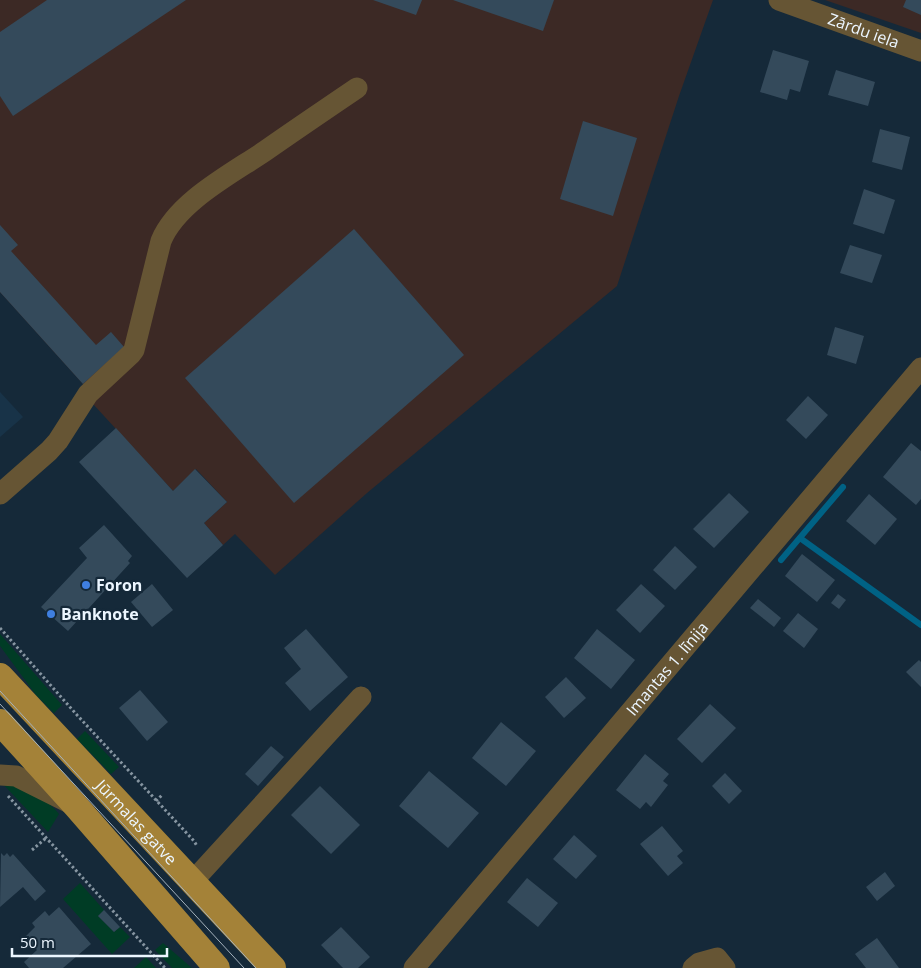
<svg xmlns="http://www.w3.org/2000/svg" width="921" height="968" viewBox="0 0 921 968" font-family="'Open Sans',sans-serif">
	<rect width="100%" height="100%" fill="#152939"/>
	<polygon fill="#183348" points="0,392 23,417 0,437"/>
	<g fill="#3c2925">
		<polygon points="0,0 713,0 679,96 617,286 367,493 275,575 235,534 223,545 204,523 227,502 196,469 173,491 93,404 83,384 0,292"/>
		<polygon points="825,0 921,0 921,33"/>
	</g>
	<g fill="#003c25">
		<polygon points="0,634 62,705 54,713 36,695 0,646"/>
		<polygon points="85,731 119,767 111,774 77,739"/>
		<path d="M2 783C23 784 46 798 59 814L48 832Z"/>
		<polygon points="80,883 104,910 98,916 114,932 120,927 130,937 112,954 63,899"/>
		<polygon points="163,943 192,968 172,968 155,950"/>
		<polygon points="146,957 156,968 134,968"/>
	</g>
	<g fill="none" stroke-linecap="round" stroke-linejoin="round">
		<g stroke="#006285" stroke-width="6">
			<polyline points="800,538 921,625"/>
			<polyline points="781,560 843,487"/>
		</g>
	</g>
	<g fill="#344a5b">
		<polygon points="47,0 186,0 13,116 0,96 0,32"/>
		<polygon points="373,0 422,0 416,15"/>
		<polygon points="453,0 554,0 543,31"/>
		<polygon points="906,0 921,0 921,15 903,7"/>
		<polygon points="773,50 809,61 800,92 790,89 787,100 760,92"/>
		<polygon points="836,70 875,82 868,106 828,95"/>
		<polygon points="583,121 637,138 613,216 560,199"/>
		<polygon points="880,129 910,137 902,170 872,162"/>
		<polygon points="864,189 895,200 884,234 853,224"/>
		<polygon points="0,225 18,245 11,251 96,345 111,332 124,347 83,384 0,292"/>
		<polygon points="354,229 464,355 294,503 185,378"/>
		<polygon points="850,245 882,255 872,283 840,273"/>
		<polygon points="835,327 864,336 856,364 827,355"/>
		<polygon points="808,396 828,415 806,439 786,420"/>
		<polygon points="116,428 173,491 195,469 227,502 204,523 223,545 187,578 79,462"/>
		<polygon points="911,443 921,451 921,499 916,505 883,477"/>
		<polygon points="729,493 749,512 714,548 693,529"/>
		<polygon points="869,494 897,519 875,545 846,521"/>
		<polygon points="104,525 132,556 128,561 130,563 68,631 41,607 87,558 79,548"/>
		<polygon points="675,546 697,567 675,590 653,570"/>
		<polygon points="802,554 835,580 817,602 785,576"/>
		<polygon points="152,584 173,610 152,627 131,602"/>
		<polygon points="641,584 665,606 640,633 616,610"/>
		<polygon points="838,594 846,600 839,609 831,603"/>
		<polygon points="758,599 781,618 774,627 750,608"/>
		<polygon points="798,613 818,629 804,648 783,631"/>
		<polygon points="306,629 348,677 310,711 285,683 301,669 284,648"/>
		<polygon points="597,629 635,660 611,689 574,658"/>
		<polygon points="919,660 921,662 921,687 906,672"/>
		<polygon points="566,677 586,698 564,718 545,697"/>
		<polygon points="140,690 168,722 147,741 119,708"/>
		<polygon points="710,704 736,728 702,763 677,739"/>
		<polygon points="501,722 536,751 506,786 472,758"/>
		<polygon points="271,746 284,757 258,786 245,774"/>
		<polygon points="645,754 669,774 663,781 668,785 651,807 646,802 640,809 616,790"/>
		<polygon points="429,771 479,813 448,848 399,806"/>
		<polygon points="725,773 742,791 729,804 712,786"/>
		<polygon points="320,786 360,825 331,854 291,815"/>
		<polygon points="662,826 683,851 677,856 683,863 668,876 640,844"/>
		<polygon points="574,835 597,856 576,879 553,859"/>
		<polygon points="1,853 4,856 7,853 10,857 13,854 46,891 35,901 23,887 0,907"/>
		<polygon points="885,872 895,886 877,901 866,887"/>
		<polygon points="527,878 558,903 538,927 507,902"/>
		<polygon points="59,907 91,944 63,968 29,968 24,962 37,950 25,937 35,927 32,923 45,911 49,916"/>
		<polygon points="104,910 120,927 114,932 98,916"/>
		<polygon points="341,927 370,957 358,968 343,968 321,945"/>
		<polygon points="877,938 899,968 866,968 855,954"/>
	</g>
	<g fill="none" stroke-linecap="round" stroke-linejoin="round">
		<g stroke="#8695a1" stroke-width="3" stroke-dasharray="2.5 2.5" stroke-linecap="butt">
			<polyline points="0,628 77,715 194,841 197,846"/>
			<polyline points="8,796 165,968"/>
			<polyline points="156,801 162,795"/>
			<polyline points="32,850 46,838"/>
		</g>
		<g stroke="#665534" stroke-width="21">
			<path id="s1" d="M779 0 921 51"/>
			<path d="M0 494 49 451 58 441 88 394 131 354 134 350 161 241C177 202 231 174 265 151 295 130 326 109 357 88"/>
			<polyline points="0,775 16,776 68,802"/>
			<polyline points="193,881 361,697"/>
			<path id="s2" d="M414 968 921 368"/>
			<polyline points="693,968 699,963 717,958 725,968"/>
		</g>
		<g stroke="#a48238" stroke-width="26">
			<path id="s3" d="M0 676 273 968"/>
			<polyline points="0,722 76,806 217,968"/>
		</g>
		<g stroke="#a5b2bd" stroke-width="1">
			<polyline points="0,691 256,968"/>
			<polyline points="0,704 244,968"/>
		</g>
	</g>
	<g fill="#3f7fe0" stroke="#152939" stroke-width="2">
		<circle cx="86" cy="585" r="5"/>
		<circle cx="51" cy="614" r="5"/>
	</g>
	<g text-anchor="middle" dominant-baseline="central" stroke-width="4.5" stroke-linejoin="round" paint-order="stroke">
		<g font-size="16" fill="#ecf6ff" stroke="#152939">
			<text stroke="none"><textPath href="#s1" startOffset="90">Zārdu iela</textPath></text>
			<text stroke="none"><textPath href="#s2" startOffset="392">Imantas 1. līnija</textPath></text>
			<text stroke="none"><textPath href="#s3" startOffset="200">Jūrmalas gatve</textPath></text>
		</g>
		<g font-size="16" font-weight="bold" fill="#ecf6ff" stroke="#152939" text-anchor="start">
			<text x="96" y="585">Foron</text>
			<text x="61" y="614">Banknote</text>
		</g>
	</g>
	<path d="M12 948v8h155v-8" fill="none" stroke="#ecf6ff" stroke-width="2.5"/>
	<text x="20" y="948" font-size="15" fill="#ecf6ff" stroke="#152939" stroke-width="4" paint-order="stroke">50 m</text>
</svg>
